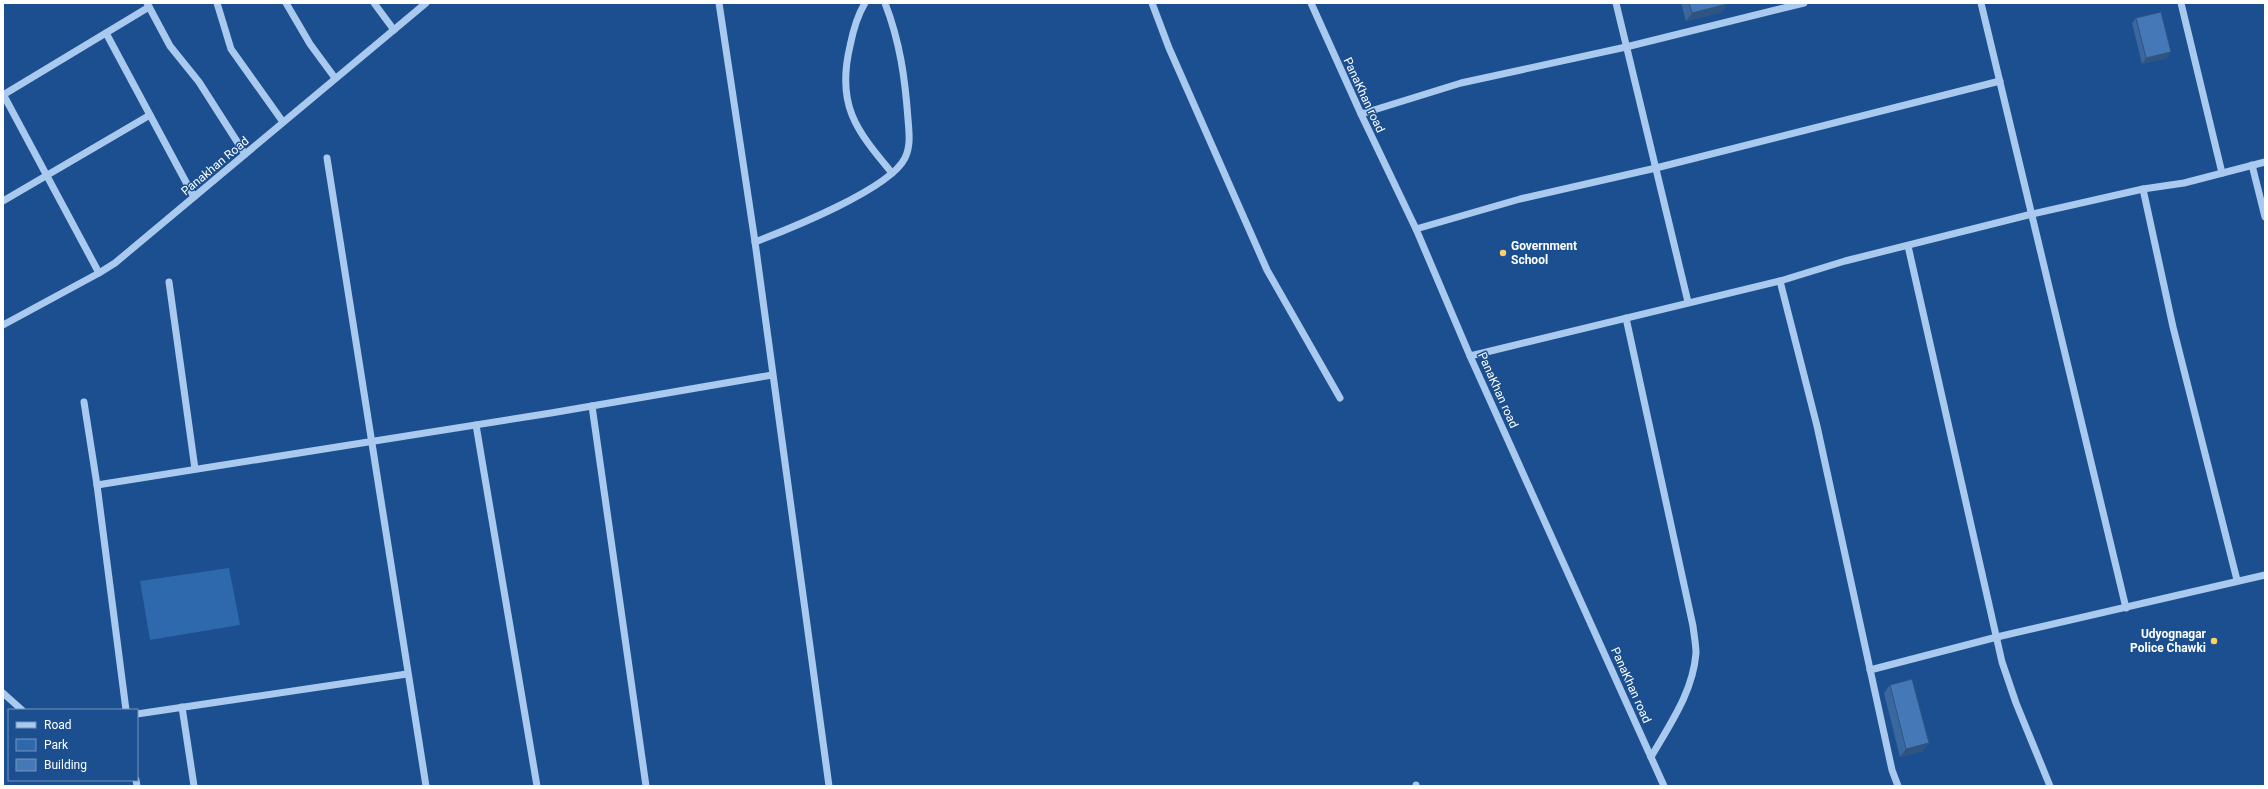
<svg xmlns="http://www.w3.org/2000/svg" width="2268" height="789" viewBox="0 0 2268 789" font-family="Roboto,sans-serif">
	<rect width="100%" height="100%" fill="#1b4f8f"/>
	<polygon fill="#2e69ad" points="229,568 240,625 150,640 140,581"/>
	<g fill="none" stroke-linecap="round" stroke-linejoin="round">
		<g stroke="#a9c9ee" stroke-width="7">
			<polyline points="147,3 170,46 199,82 245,154"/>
			<polyline points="217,3 231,49 283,122"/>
			<polyline points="286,3 310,44 335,78"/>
			<polyline points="374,3 394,30"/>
			<polyline points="719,3 755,242 829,786"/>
			<path d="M865 3C857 16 853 31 850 46 836 105 856 130 892 173"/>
			<polyline points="1152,3 1169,48 1267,270 1340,398"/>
			<polyline points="1311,3 1361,114 1416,229 1470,356 1664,786"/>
			<polyline points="1616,3 1688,302"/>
			<polyline points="1981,3 2126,608"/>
			<polyline points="2181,3 2222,173"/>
			<polyline points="106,33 194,197"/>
			<polyline points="3,94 99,273"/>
			<polyline points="3,95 149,7"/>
			<polyline points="1361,114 1461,83 1626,47 1804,3"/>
			<polyline points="327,158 426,786"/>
			<polyline points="2252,165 2265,217"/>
			<polyline points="2143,189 2173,327 2237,580"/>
			<polyline points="3,201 150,115"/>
			<polyline points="1416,229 1520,199 1656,168 2000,81"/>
			<path d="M755 242C789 229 890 189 905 158 911 146 909 132 908 119 905 78 900 42 885 3"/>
			<polyline points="1908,246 2002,662 2016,703 2050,786"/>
			<polyline points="1780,281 1817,426 1892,770 1898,786"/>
			<polyline points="169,282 195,469"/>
			<path d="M1626 318 1693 626C1694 635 1696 645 1696 653 1693 692 1670 724 1651 757"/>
			<polyline points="3,325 99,273 115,263 426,3"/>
			<polyline points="1470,356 1780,281 1845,261 2032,214 2143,189 2184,183 2265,162"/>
			<polyline points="84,402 97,485 126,710"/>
			<polyline points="592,406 646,786"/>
			<polyline points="476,425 537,786"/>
			<polyline points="97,485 551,413 772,375"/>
			<polyline points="1870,670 1997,637 2265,575"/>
			<polyline points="3,693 22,710"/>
			<polyline points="182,707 194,786"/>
			<polyline points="137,714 407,674"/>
			<polyline points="136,780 137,786"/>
			<polyline points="1416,786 1416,785"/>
		</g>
	</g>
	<g fill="#3a679d">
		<polygon points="1681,3 1727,3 1727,4 1722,12 1686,21"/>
		<polygon points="2136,18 2167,58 2142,64 2132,23"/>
		<polygon points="1890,685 1923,751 1900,757 1884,693"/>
	</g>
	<g fill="#305480">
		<polygon points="1727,4 1722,12 1686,21 1692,13"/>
		<polygon points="2171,52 2167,58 2142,64 2146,58"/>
		<polygon points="1929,743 1923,751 1900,757 1906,749"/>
	</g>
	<g fill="#4478b7" stroke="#305480">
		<polygon points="1689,3 1727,3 1727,4 1692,13"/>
		<polygon points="2161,12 2171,52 2146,58 2136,18"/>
		<polygon points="1912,679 1929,743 1906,749 1890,685"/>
	</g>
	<g fill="#ffd166" stroke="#1b4f8f" stroke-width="1.5">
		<circle cx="1503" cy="253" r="4"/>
		<circle cx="2214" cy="641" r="4"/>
	</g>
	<g text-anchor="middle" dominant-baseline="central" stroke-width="3" stroke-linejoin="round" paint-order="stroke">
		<g font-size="12" fill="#fff" stroke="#1b4f8f">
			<text transform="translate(1364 95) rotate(65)">PanaKhan road</text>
			<text transform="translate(215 166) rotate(-40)">Panakhan Road</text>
			<text transform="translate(1498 390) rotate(66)">PanaKhan road</text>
			<text transform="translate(1631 685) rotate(66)">PanaKhan road</text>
		</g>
		<g font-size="12" font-weight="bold" fill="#fff" stroke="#1b4f8f" text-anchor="start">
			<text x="1511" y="246">Government<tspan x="1511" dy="14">School</tspan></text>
			<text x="2206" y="634" text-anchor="end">Udyognagar<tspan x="2206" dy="14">Police Chawki</tspan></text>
		</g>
	</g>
	<rect width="2268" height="789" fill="none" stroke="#ffffff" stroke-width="8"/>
	<rect x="8" y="709" width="130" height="72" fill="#1b4f8f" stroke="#7695bc"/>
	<rect x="16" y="722" width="20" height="6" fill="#a9c9ee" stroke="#7695bc"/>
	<text x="44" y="729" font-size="12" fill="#ffffff">Road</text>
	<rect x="16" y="739" width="20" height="12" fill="#2e69ad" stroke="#7695bc"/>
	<text x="44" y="749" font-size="12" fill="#ffffff">Park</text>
	<rect x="16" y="759" width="20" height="12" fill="#4478b7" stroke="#7695bc"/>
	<text x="44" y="769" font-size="12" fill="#ffffff">Building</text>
</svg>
